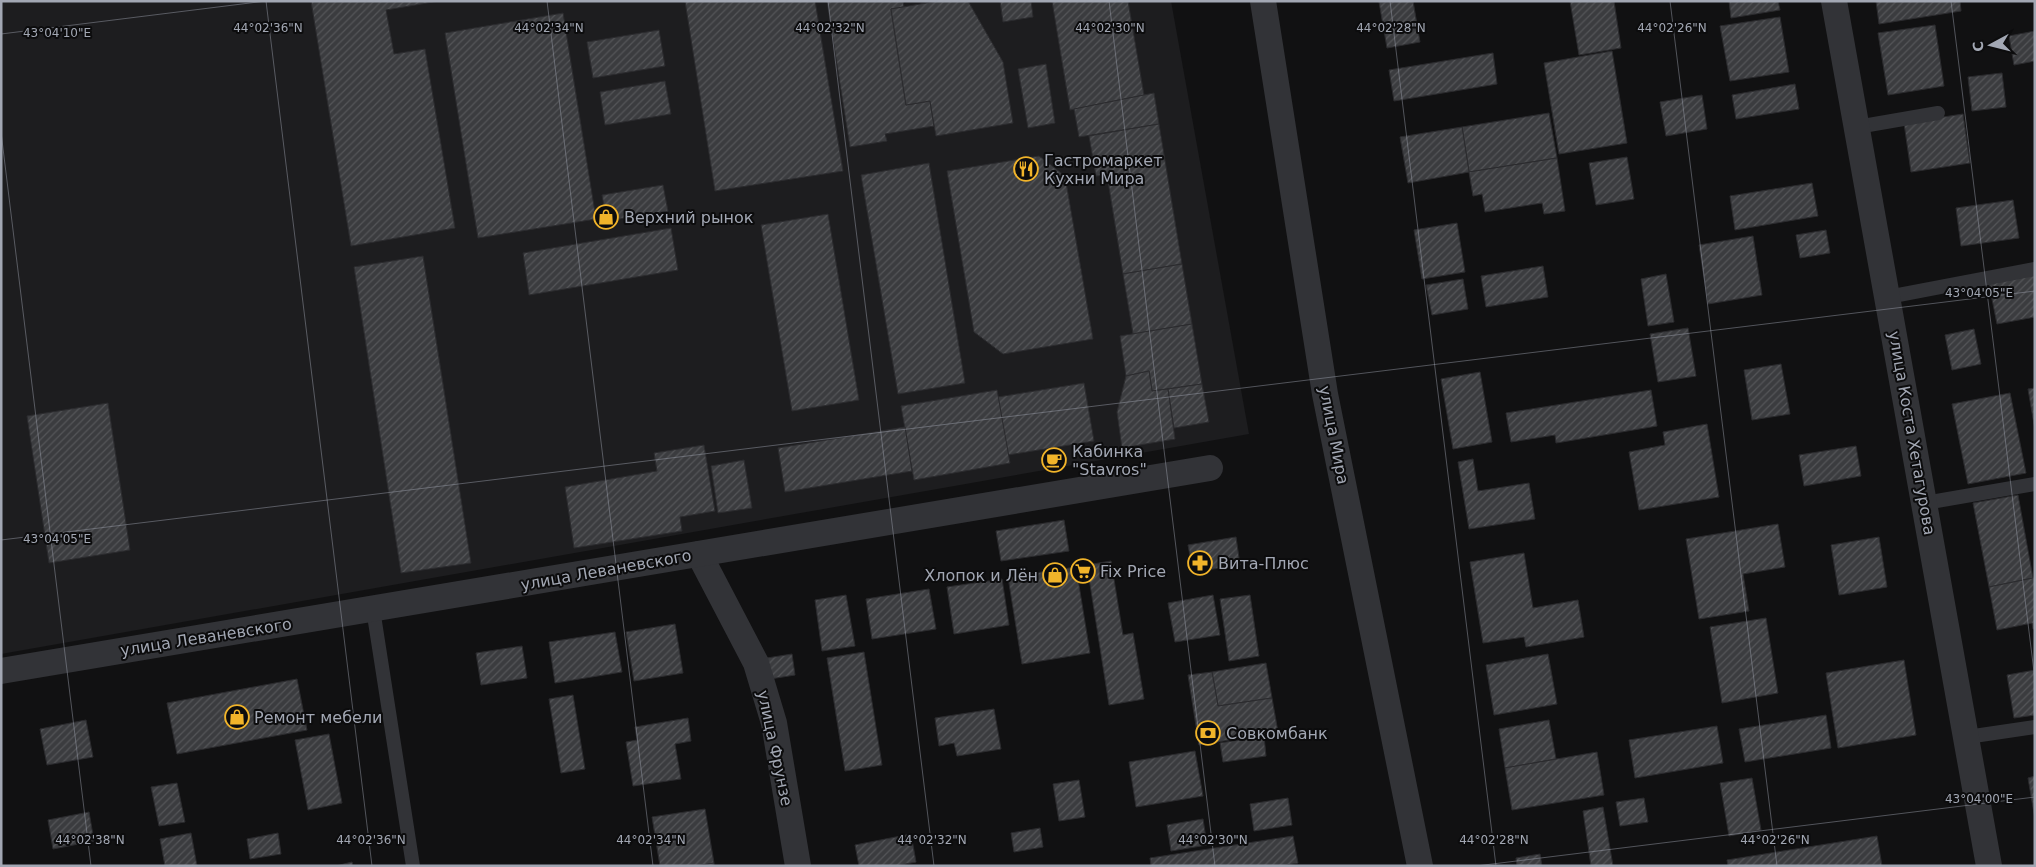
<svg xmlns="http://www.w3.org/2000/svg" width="2036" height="867" viewBox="0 0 2036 867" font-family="'DejaVu Sans',sans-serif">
	<defs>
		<pattern id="building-hatch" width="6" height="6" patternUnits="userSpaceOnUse" patternTransform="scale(1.25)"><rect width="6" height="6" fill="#3b3c3f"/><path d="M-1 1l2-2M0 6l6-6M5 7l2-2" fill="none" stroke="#545558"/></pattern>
	</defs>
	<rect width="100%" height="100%" fill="#111112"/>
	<polygon fill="#1d1d1f" points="1,1 1171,1 1249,434 1,654"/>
	<g fill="url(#building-hatch)" stroke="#2b2b2e">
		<polygon points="311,1 439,1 386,10 394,54 425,49 455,228 351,246"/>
		<polygon points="685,1 815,1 843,171 715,191"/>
		<polygon points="827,1 903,1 904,7 891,9 906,105 930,101 934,126 885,134 887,141 850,147"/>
		<polygon points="938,1 968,1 1003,62 1013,123 936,136 930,101 906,105 891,9"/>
		<polygon points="1000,1 1031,1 1033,17 1003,22"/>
		<polygon points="1052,1 1128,1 1144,95 1070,110"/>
		<polygon points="1413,1 1420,42 1387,48 1379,2"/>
		<polygon points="1570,1 1614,1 1621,48 1579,55"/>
		<polygon points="1729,1 1778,1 1780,10 1731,18"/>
		<polygon points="1876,1 1960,1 1961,11 1879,24"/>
		<polygon points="563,13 596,219 478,238 445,33"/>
		<polygon points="1780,17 1789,72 1730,81 1720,26"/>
		<polygon points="1935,25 1944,86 1888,95 1878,33"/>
		<polygon points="659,30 665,66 593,78 587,42"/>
		<polygon points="2035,31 2035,61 2014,65 2009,36"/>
		<polygon points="1612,51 1627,143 1559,154 1544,63"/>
		<polygon points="1493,53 1497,84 1394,101 1389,70"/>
		<polygon points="1046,64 1055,123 1028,128 1018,69"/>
		<polygon points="2002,73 2006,107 1972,111 1968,77"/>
		<polygon points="665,81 671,114 605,125 600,92"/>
		<polygon points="1795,84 1799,109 1736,119 1732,95"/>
		<polygon points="1154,93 1159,124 1079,137 1074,109"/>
		<polygon points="1702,95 1707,129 1666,136 1660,102"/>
		<polygon points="1549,113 1557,158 1469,172 1462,127"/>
		<polygon points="1963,114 1970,163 1911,172 1904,123"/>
		<polygon points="1159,124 1182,264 1123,274 1107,175 1096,176 1089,136"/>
		<polygon points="1462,127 1469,172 1408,183 1400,137"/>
		<polygon points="1039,156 1065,176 1093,339 1003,354 974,332 947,171"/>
		<polygon points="1627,157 1634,199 1596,205 1589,163"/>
		<polygon points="1557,158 1565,211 1544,214 1542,203 1485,212 1482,194 1473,196 1469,172"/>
		<polygon points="929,163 965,383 898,394 861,175"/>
		<polygon points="1812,183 1818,216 1735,230 1730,196"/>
		<polygon points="663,185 668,211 607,221 602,195"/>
		<polygon points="2013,200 2019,238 1961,246 1956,208"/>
		<polygon points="828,214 859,400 792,411 761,225"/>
		<polygon points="1457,223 1465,272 1422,279 1414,230"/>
		<polygon points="671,228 678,270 529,295 523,253"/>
		<polygon points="1826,230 1830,253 1800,258 1796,235"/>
		<polygon points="1753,236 1762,295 1708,304 1699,245"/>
		<polygon points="423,256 471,563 401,573 354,267"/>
		<polygon points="1182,264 1192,324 1133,334 1123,274"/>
		<polygon points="1543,266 1548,297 1486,307 1481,276"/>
		<polygon points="1666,274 1674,322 1648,326 1641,279"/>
		<polygon points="2035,275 2035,317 1997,324 1989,284"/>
		<polygon points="1463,279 1468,309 1432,315 1426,285"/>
		<polygon points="1192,324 1202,384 1152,391 1149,371 1126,376 1120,336"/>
		<polygon points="1688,328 1696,376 1658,382 1650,334"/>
		<polygon points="1974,329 1981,364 1952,370 1945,335"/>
		<polygon points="1781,364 1790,414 1752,420 1744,370"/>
		<polygon points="1149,371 1152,391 1168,389 1175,439 1122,448 1117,412 1126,376"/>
		<polygon points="1480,372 1492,442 1453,449 1441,379"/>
		<polygon points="1084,383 1094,441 1008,455 998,397"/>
		<polygon points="1202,384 1209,422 1174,428 1168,389"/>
		<polygon points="2035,388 2035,430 2028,389"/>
		<polygon points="997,390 1010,463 914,480 901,406"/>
		<polygon points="1651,390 1657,426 1556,443 1555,435 1511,442 1506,413"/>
		<polygon points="2010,393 2026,473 1968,484 1952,404"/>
		<polygon points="108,403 130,550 49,563 27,416"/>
		<polygon points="1707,424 1719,497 1639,510 1629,452 1665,445 1663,432"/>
		<polygon points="905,427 912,471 785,492 778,448"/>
		<polygon points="704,445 715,511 680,517 682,531 574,548 565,487 657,471 654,453"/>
		<polygon points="1856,446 1861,476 1804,486 1799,455"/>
		<polygon points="1473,459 1478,491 1529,483 1535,519 1469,529 1458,462"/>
		<polygon points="744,460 752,508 718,513 711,466"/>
		<polygon points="2018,495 2033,578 1989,587 1973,503"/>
		<polygon points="1064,520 1069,551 1001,561 996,531"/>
		<polygon points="1778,524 1785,567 1743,574 1749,611 1699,619 1686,539"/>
		<polygon points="1236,537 1240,565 1193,572 1188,545"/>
		<polygon points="1879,537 1887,587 1839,595 1831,545"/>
		<polygon points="1524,553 1533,608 1578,600 1584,637 1526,647 1524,637 1483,643 1470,562"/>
		<polygon points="1111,561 1123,635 1133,633 1144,699 1109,705 1087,565"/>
		<polygon points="1076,567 1090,653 1022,664 1008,577"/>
		<polygon points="2033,578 2035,578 2035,629 2033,629 2032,623 1997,630 1989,587"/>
		<polygon points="1002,579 1009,625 954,634 947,587"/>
		<polygon points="929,589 936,629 872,639 866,599"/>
		<polygon points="846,595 855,646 822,651 815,600"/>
		<polygon points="1213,595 1220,635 1175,642 1168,603"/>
		<polygon points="1250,595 1259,656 1229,661 1220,599"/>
		<polygon points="1766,618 1778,693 1722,703 1710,627"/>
		<polygon points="675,624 683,673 634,681 626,632"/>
		<polygon points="615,632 622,672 555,683 549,642"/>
		<polygon points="522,646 527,678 481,685 476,653"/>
		<polygon points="864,652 882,765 845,771 827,658"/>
		<polygon points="792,654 795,675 770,679 767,658"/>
		<polygon points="1548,654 1557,704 1494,715 1486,665"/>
		<polygon points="1904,660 1916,735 1838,748 1826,673"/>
		<polygon points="1266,663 1272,698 1218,706 1212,672"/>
		<polygon points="2035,670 2035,715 2014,718 2007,675"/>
		<polygon points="1212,672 1218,706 1272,698 1278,732 1199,745 1188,675"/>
		<polygon points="297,679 307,730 177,754 167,703"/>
		<polygon points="573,695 585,769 561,773 549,699"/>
		<polygon points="994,709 1001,749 957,756 954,743 939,746 935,718"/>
		<polygon points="1826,715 1831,748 1745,762 1739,729"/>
		<polygon points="688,718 691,741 675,744 681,779 633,786 626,742 637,740 635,727"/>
		<polygon points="86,720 93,757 47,765 40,729"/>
		<polygon points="1549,720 1556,759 1505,768 1499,729"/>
		<polygon points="1717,726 1723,763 1635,778 1629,740"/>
		<polygon points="329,734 342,803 308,810 295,740"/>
		<polygon points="1264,736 1266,756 1223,762 1220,743"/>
		<polygon points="1195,751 1203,796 1136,807 1129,762"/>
		<polygon points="1597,752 1604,795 1512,810 1505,768"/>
		<polygon points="2035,776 2035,819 2028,778"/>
		<polygon points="1752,778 1761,830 1729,836 1720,783"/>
		<polygon points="1079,780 1085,817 1059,821 1053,784"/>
		<polygon points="177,783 185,822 159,826 151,787"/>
		<polygon points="1288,798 1292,825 1254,831 1250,804"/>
		<polygon points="1644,798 1648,822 1620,826 1616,802"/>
		<polygon points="1603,807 1613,866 1591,866 1583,811"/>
		<polygon points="705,809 714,863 697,866 660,866 652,817"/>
		<polygon points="89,812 94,841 53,849 48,820"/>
		<polygon points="1203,819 1207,845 1171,851 1167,825"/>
		<polygon points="1040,828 1043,847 1014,852 1011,833"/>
		<polygon points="191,833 197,866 165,866 160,839"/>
		<polygon points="278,833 281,854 250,859 247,839"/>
		<polygon points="911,834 916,862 895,866 859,866 855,845"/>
		<polygon points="1293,836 1298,863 1281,866 1151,866 1150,858"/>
		<polygon points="1877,836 1882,866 1728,866 1727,860"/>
		<polygon points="1540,854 1542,866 1517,866 1516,858"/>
		<polygon points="352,862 353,866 336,866"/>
		<polygon points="714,863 714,866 697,866"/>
	</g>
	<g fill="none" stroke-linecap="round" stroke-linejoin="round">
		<g stroke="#323337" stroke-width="14">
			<polyline points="1857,127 1938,113"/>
			<polyline points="1888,297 2035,269"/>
			<polyline points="1925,503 2035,484"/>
			<polyline points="373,609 413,866"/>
			<polyline points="1967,737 2035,727"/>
		</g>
		<g stroke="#323337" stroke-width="26">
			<polyline points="1263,1 1325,394 1420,866"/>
			<polyline points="1834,1 1989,866"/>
			<polyline points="699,554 756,663 774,723 798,866"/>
			<polyline points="1,671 1210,468"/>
		</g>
	</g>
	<path fill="none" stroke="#a2a7b3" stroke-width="1" stroke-opacity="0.45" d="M266 1 372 866M547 1 653 866M828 1 934 866M1109 1 1215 866M1390 1 1496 866M1670 1 1777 866M1951 1 2035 680M1 34 266 1M1 132 91 866M1 540 2035 291M1476 866 2035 797"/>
	<defs>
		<g id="restaurant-ring" transform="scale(1.25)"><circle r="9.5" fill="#0c0c0d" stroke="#f1b42a" stroke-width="1.5"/><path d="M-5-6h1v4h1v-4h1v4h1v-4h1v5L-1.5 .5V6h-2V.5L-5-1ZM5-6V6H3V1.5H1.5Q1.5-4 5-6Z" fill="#f1b42a"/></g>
		<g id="shop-ring" transform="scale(1.25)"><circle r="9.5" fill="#0c0c0d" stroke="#f1b42a" stroke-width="1.5"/><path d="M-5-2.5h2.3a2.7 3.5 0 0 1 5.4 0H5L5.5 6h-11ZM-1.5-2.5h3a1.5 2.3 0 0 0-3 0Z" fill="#f1b42a"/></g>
		<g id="cafe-ring" transform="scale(1.25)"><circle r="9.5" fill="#0c0c0d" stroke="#f1b42a" stroke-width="1.5"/><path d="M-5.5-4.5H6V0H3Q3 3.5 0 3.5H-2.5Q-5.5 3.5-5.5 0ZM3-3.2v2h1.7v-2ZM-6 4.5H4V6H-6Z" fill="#f1b42a"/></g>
		<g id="pharmacy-ring" transform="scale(1.25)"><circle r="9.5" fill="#0c0c0d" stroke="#f1b42a" stroke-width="1.5"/><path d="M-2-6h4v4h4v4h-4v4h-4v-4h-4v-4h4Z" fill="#f1b42a"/></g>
		<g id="supermarket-ring" transform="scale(1.25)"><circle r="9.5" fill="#0c0c0d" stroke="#f1b42a" stroke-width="1.5"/><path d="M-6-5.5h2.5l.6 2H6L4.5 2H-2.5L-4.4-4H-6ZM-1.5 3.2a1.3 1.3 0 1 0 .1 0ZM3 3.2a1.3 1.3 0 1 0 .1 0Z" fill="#f1b42a"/></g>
		<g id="bank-ring" transform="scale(1.25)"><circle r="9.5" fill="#0c0c0d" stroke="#f1b42a" stroke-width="1.5"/><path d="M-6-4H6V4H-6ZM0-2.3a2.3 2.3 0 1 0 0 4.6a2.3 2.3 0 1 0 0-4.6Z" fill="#f1b42a"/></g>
	</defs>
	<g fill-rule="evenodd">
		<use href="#restaurant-ring" x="1026" y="169"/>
		<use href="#shop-ring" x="606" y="217"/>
		<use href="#cafe-ring" x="1054" y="460"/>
		<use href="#pharmacy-ring" x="1200" y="563"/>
		<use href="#supermarket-ring" x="1083" y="571"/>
		<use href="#shop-ring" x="1055" y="575"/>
		<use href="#shop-ring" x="237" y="717"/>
		<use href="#bank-ring" x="1208" y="733"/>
	</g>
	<g text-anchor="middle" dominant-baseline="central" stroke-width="4" stroke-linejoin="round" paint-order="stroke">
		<g font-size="16" fill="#a2a7b3" stroke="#0c0c0d" text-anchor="start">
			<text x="1044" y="160">Гастромаркет<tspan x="1044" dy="18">Кухни Мира</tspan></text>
			<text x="624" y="217">Верхний рынок</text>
			<text x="1072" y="451">Кабинка<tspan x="1072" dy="18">"Stavros"</tspan></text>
			<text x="1218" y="563">Вита-Плюс</text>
			<text x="1100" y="571">Fix Price</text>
			<text x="1038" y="575" text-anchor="end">Хлопок и Лён</text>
			<text x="254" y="717">Ремонт мебели</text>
			<text x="1226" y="733">Совкомбанк</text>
		</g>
		<g font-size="16" fill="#a2a7b3" stroke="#0c0c0d">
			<text transform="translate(1912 433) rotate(80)">улица Коста Хетагурова</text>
			<text transform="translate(1334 435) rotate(79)">улица Мира</text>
			<text transform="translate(606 570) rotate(-10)">улица Леваневского</text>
			<text transform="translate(206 637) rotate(-9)">улица Леваневского</text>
			<text transform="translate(775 748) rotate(78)">улица Фрунзе</text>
		</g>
	</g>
	<g font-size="12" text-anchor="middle" fill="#a2a7b3" stroke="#0c0c0d" stroke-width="4" stroke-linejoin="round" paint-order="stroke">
		<text x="268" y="32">44°02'36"N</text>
		<text x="549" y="32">44°02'34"N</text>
		<text x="830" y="32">44°02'32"N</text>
		<text x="1110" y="32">44°02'30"N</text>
		<text x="1391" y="32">44°02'28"N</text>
		<text x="1672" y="32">44°02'26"N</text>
		<text x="57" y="37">43°04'10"E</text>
		<text x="1979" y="297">43°04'05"E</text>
		<text x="57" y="543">43°04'05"E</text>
		<text x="1979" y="803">43°04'00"E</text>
		<text x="90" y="844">44°02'38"N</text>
		<text x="371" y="844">44°02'36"N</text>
		<text x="651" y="844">44°02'34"N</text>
		<text x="932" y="844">44°02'32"N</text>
		<text x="1213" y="844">44°02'30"N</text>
		<text x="1494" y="844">44°02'28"N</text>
		<text x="1775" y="844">44°02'26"N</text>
	</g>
	<rect width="2036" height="867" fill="none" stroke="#a2a7b3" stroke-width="5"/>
	<g transform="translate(1991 45) rotate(263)" stroke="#0c0c0d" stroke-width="4" paint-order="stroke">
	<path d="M0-4L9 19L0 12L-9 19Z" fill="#a2a7b3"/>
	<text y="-8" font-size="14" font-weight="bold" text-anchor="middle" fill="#a2a7b3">С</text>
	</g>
</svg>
